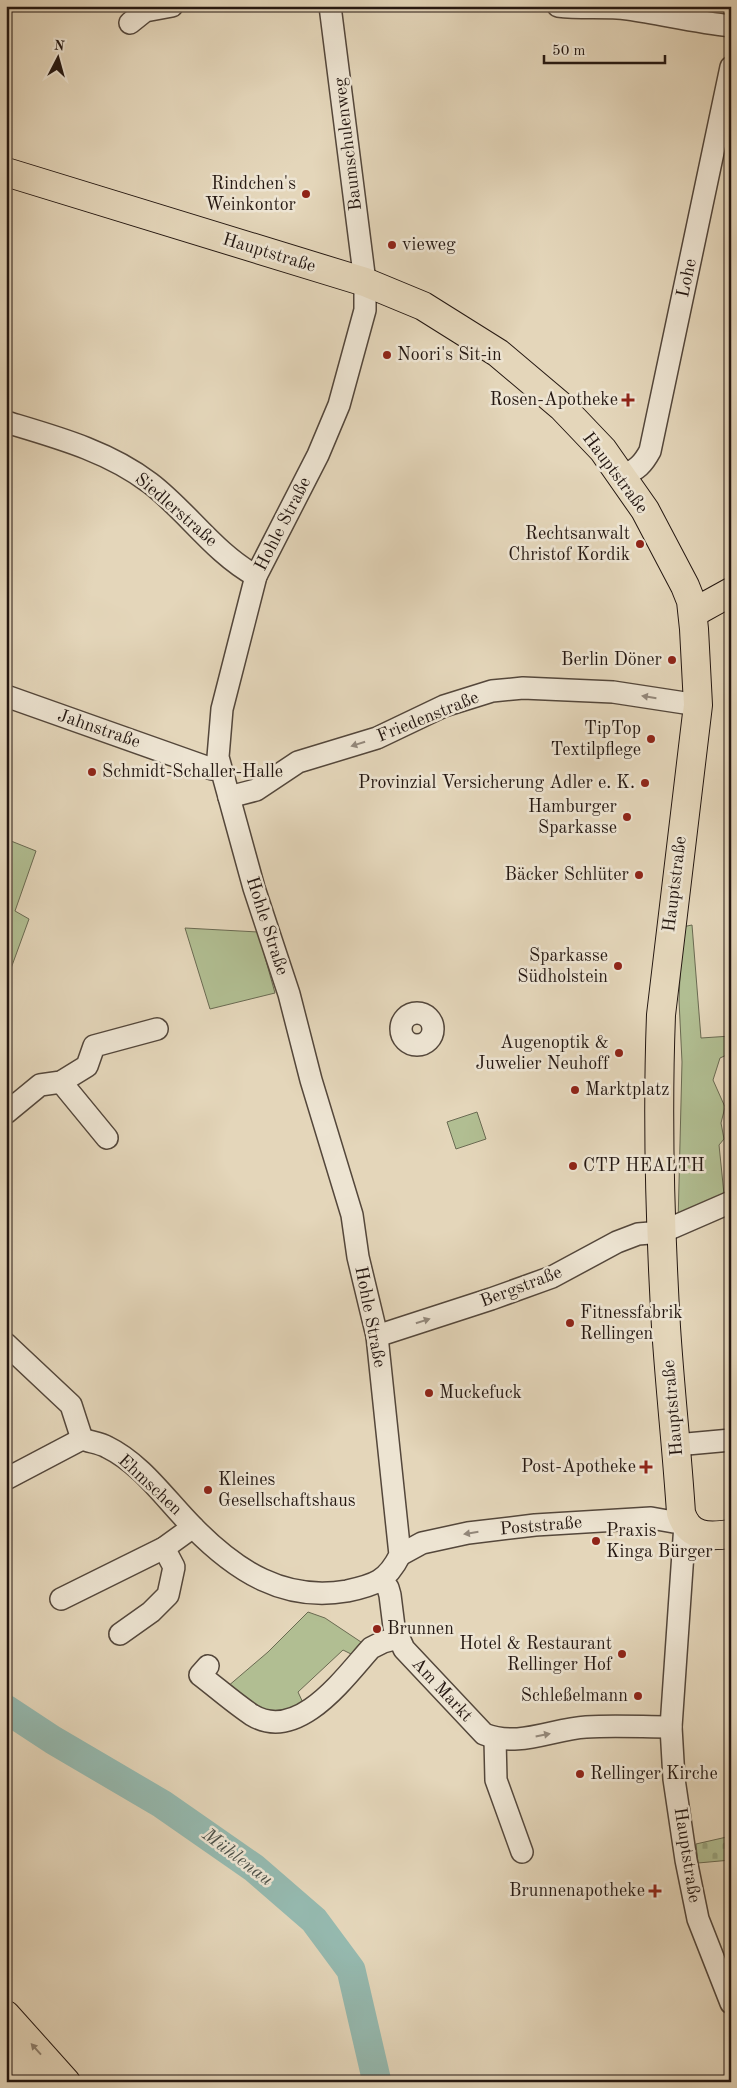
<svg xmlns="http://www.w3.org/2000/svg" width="737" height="2088" viewBox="0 0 737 2088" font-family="'Old Standard TT',serif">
	<defs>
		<pattern id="cemetery-stones" width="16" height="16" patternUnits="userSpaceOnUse" patternTransform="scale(1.25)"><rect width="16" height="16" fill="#b1be92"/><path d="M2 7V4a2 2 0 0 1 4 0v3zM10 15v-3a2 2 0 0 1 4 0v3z" fill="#98a37d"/></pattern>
	</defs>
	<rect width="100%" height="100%" fill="#e4d6ba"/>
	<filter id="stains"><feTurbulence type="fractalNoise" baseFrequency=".004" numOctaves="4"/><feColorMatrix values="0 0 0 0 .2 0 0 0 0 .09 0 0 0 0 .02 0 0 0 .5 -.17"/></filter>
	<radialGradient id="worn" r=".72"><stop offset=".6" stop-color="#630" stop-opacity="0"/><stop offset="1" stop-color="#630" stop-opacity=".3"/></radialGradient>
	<g fill="#b1be92" stroke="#6a6a52">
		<polygon points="6,839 36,851 15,911 29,919 6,982"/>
		<polygon points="692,925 701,1038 731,1036 731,1053 720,1058 713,1080 725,1107 721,1123 724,1139 719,1145 725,1204 678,1224 682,1062 679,1000 682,927"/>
		<polygon points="185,928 258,932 275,993 210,1009"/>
		<polygon points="477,1112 486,1139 456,1149 447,1122"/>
		<polygon points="308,1612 325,1618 364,1644 355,1656 343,1650 298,1692 304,1705 296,1711 261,1710 227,1687 268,1652"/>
	</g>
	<polygon fill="url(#cemetery-stones)" stroke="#6a6a52" points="731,1836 731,1860 698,1863 696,1844"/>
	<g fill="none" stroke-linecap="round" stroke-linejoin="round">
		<polyline stroke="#95b9af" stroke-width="29" points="6,1709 53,1740 162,1804 254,1868 314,1920 351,1970 377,2082"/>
		<g stroke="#54473b" stroke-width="24">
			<g id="minor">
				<path d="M558 6C581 9 605 6 628 9 662 14 696 22 731 26"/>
				<polyline points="130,23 145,11 172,6"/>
				<path d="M6 422C56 437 108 451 150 483 187 511 214 553 256 576"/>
				<path d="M622 476C637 470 643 464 650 451L731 67"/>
				<polyline points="6,696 212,769 220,768"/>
				<polyline points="229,797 256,790 298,762 377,738 444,706 492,691 523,688 613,692 698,705"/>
				<circle cx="417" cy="1029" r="16"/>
				<polyline points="61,1082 107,1138"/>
				<polyline points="6,1113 40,1085 61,1082 87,1066 94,1046 157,1029"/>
				<polyline points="377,1336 491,1299 552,1277 617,1242 638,1234 662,1232 731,1202"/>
				<polyline points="6,1344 71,1405 82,1439"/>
				<path d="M82 1439C90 1442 100 1443 107 1447 142 1464 166 1500 193 1527 236 1571 284 1602 347 1591 375 1585 387 1581 400 1555L377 1336 358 1257 352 1215 311 1080 289 994 254 888 218 757 222 709 256 576 318 455 339 405 365 310V282L330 6"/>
				<polyline points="676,1445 731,1440"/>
				<polyline points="6,1479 82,1439"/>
				<polyline points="400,1555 422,1543 468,1533 535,1525 651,1518 685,1524 671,1727 674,1779 686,1860 698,1919 731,2003"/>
				<path d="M381 1580 388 1588 390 1595 394 1627 404 1649 484 1734C518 1748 552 1729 586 1727 614 1725 643 1727 671 1727"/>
				<polyline points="61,1599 164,1548 193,1527"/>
				<polyline points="120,1634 151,1612 168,1595 174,1567 164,1548"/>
				<path d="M208 1666 200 1675C217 1688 234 1703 252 1715 298 1743 344 1678 371 1648L383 1642 398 1638"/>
				<polyline points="495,1739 496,1780 522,1852"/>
			</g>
		</g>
		<g stroke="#241711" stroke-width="30">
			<g id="major">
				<path d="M6 172 365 282 423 306 498 353 562 407 603 450 645 510 685 586 691 601 694 629 698 705 661 1015C657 1119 660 1224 666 1327 670 1389 677 1451 681 1513 689 1538 708 1537 731 1534"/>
				<polyline points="693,613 731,592"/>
			</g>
		</g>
		<g stroke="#241711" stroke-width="30">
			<g id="highway">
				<polyline points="6,2015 66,2082"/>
				<polyline points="6,2053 32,2082"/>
			</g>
		</g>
		<use href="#minor" stroke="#ede4d2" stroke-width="21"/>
		<use href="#major" stroke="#e4d6ba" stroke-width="28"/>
		<use href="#highway" stroke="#e4d6ba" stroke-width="28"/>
	</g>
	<defs><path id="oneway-solid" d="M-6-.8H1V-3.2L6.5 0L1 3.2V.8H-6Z" transform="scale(1.25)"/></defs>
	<g fill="#93887b">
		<use href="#oneway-solid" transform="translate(649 697) rotate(-171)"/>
		<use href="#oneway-solid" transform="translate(358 744) rotate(162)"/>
		<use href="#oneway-solid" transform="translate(423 1321) rotate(-18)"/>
		<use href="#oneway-solid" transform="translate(471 1533) rotate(171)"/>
		<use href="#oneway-solid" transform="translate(543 1735) rotate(-11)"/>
	</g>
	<use fill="#8e806e" href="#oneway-solid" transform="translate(36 2049) rotate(-132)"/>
	<g fill="#8f2418" stroke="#ede4d2" stroke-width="2">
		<circle cx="306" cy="194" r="5"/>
		<circle cx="392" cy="245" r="5"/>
		<circle cx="387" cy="355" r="5"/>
		<path d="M625.5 392.5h5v5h5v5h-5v5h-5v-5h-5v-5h5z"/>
		<circle cx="640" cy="544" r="5"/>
		<circle cx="672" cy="660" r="5"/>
		<circle cx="651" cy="739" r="5"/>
		<circle cx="92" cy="772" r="5"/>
		<circle cx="645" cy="783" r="5"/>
		<circle cx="627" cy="817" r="5"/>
		<circle cx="639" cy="875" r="5"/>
		<circle cx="618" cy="966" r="5"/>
		<circle cx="619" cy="1053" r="5"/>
		<circle cx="575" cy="1090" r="5"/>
		<circle cx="573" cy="1166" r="5"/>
		<circle cx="570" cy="1323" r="5"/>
		<circle cx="429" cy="1393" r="5"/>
		<path d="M643.5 1459.5h5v5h5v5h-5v5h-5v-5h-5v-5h5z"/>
		<circle cx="208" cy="1490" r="5"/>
		<circle cx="596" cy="1541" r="5"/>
		<circle cx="377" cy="1629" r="5"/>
		<circle cx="622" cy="1654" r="5"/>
		<circle cx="638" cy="1696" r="5"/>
		<circle cx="580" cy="1774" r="5"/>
		<path d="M652.5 1883.5h5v5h5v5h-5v5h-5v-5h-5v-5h5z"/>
	</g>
	<g text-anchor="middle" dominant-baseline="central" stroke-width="5" stroke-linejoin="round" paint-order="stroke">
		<g font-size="18" fill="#241711" stroke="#ede4d2">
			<text transform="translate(348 144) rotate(-97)">Baumschulenweg</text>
			<text transform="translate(269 253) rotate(17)">Hauptstraße</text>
			<text transform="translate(687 278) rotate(-78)">Lohe</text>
			<text transform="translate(615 473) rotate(53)">Hauptstraße</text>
			<text transform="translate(176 510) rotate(41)">Siedlerstraße</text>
			<text transform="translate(283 524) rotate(-63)">Hohle Straße</text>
			<text transform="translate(428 717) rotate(-22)">Friedenstraße</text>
			<text transform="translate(99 729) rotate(19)">Jahnstraße</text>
			<text transform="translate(675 884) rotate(-83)">Hauptstraße</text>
			<text transform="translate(267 926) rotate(72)">Hohle Straße</text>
			<text transform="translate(521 1287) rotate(-21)">Bergstraße</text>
			<text transform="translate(370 1317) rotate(79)">Hohle Straße</text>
			<text transform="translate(673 1408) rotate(-95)">Hauptstraße</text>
			<text transform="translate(150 1485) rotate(43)">Ehmschen</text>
			<text transform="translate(541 1526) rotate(-5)">Poststraße</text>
			<text transform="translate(442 1690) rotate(47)">Am Markt</text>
			<text transform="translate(687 1855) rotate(81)">Hauptstraße</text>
		</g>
		<g font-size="18" fill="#241711" stroke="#ede4d2" text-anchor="end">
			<text x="296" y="184">Rindchen's<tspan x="296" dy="21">Weinkontor</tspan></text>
			<text x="402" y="245" text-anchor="start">vieweg</text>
			<text x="397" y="355" text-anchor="start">Noori's Sit-in</text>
			<text x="618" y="400">Rosen-Apotheke</text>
			<text x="630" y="534">Rechtsanwalt<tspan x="630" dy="21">Christof Kordik</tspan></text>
			<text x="662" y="660">Berlin Döner</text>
			<text x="641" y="729">TipTop<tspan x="641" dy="21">Textilpflege</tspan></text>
			<text x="102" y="772" text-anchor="start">Schmidt-Schaller-Halle</text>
			<text x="635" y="783">Provinzial Versicherung Adler e. K.</text>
			<text x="617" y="807">Hamburger<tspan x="617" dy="21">Sparkasse</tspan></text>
			<text x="629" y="875">Bäcker Schlüter</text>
			<text x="608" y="956">Sparkasse<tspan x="608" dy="21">Südholstein</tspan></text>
			<text x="609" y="1043">Augenoptik &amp;<tspan x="609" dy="21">Juwelier Neuhoff</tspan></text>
			<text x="585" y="1090" text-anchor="start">Marktplatz</text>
			<text x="583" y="1166" text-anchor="start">CTP HEALTH</text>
			<text x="580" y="1313" text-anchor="start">Fitnessfabrik<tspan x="580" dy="21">Rellingen</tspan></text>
			<text x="439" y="1393" text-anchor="start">Muckefuck</text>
			<text x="636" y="1467">Post-Apotheke</text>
			<text x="218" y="1480" text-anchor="start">Kleines<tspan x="218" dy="21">Gesellschaftshaus</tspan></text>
			<text x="606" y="1531" text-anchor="start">Praxis<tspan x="606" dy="21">Kinga Bürger</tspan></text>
			<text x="387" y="1629" text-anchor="start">Brunnen</text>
			<text x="612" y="1644">Hotel &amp; Restaurant<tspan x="612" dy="21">Rellinger Hof</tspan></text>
			<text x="628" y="1696">Schleßelmann</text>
			<text x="590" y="1774" text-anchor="start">Rellinger Kirche</text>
			<text x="645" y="1891">Brunnenapotheke</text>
		</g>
		<g font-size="19" font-style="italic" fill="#4c5048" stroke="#ede4d2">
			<text transform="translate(237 1858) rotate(37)">Mühlenau</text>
		</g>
	</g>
	<rect width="737" height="2088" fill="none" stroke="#e4d6ba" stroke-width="25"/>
	<rect x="8" y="8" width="722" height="2073" fill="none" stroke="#241711" stroke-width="2.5"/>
	<rect x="12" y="12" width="712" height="2063" fill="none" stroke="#241711"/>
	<g transform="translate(58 58) rotate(6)" stroke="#ede4d2" stroke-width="4" paint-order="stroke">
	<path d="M0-4L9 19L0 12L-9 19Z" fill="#241711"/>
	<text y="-8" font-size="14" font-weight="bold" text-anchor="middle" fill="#241711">N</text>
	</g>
	<path d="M544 55v8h121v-8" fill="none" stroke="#241711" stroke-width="2.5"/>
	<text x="552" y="55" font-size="15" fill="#241711" stroke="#ede4d2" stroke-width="4" paint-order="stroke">50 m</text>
	<rect width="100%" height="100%" filter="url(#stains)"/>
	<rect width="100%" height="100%" fill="url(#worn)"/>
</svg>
